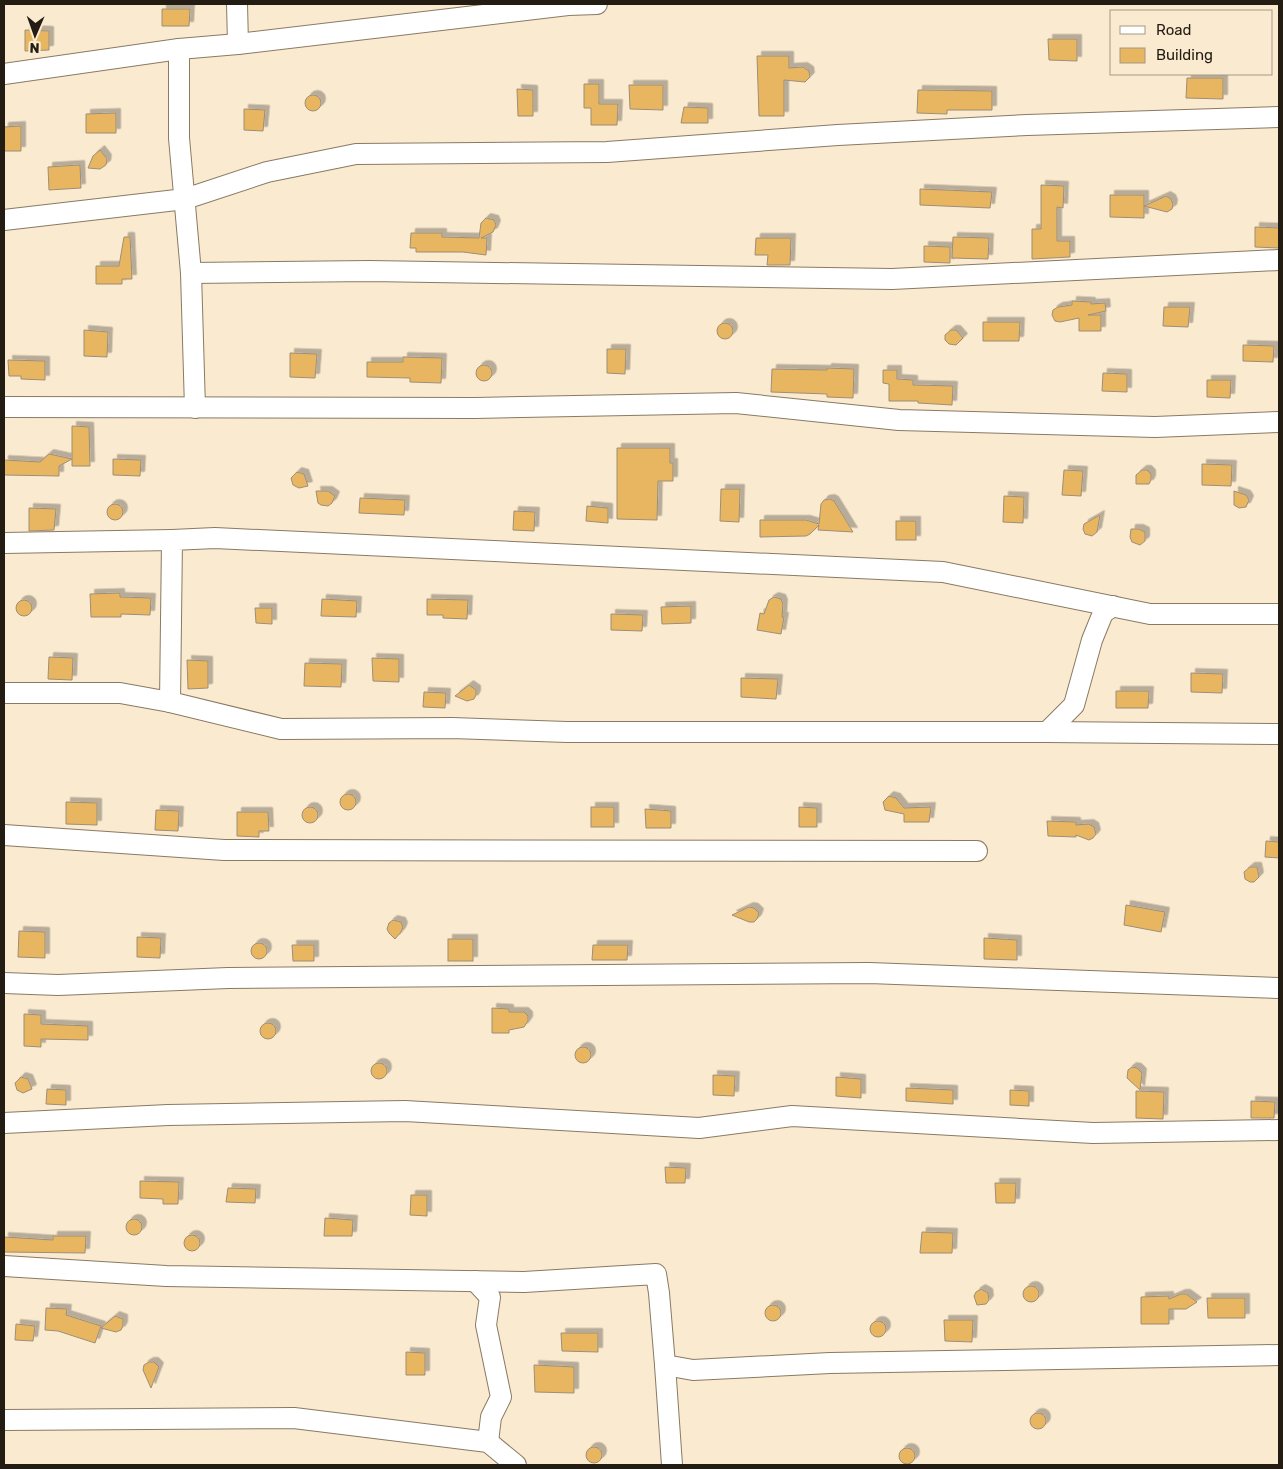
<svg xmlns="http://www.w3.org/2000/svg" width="1283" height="1469" viewBox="0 0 1283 1469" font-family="Rubik,sans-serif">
	<defs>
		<filter id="shadow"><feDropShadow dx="4.5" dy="-4.5" stdDeviation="0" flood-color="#0004"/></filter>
	</defs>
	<rect width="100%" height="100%" fill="#faead0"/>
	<g fill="#e8b660" stroke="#9e8e77" filter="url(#shadow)">
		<polygon points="162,9 190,9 189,26 162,26"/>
		<polygon points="25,30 49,31 49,50 25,51"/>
		<polygon points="1048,39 1077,39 1077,61 1049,60"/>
		<polygon points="757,56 789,56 789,68 803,67 809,71 810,77 805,82 784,80 784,116 759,116"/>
		<polygon points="1187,78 1223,78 1223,99 1186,98"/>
		<polygon points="584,84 599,84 599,104 618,104 617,125 591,125 591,108 584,108"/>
		<polygon points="629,85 663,85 663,110 630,109"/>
		<polygon points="517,89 533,90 533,116 518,116"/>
		<polygon points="918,90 992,91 992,110 947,110 947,114 917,113"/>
		<circle cx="313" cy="103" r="8"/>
		<polygon points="684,107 708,108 708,123 681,123"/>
		<polygon points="244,109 265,110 263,131 244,130"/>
		<polygon points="116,113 116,133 86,133 86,114"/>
		<polygon points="21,126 21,151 4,151 4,127"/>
		<polygon points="100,150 107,159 106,165 100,169 88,168 93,156"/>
		<polygon points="80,165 81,188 49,190 48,167"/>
		<polygon points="1041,185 1064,186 1063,208 1057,207 1057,241 1070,241 1070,257 1032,259 1032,229 1041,229"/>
		<polygon points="920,189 992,192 990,208 920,205"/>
		<polygon points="1110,195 1144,195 1144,218 1110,217"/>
		<polygon points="1166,196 1171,199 1173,204 1172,209 1167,212 1144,206"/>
		<polygon points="486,218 494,220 496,225 493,232 481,238 487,238 486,255 463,252 416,252 416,248 410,248 411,233 442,233 442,237 479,238 481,223"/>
		<polygon points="1255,227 1279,228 1279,248 1255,247"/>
		<polygon points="124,237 130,237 132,279 122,279 122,284 96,284 96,266 119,266"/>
		<polygon points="953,237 989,238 988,259 952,258"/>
		<polygon points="756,238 791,238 790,265 767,265 768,255 755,255"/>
		<polygon points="924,246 950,247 950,263 924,262"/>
		<polygon points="1072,301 1091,302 1091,304 1105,303 1106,311 1088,315 1101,315 1101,331 1079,331 1079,318 1060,322 1055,321 1052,315 1053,310 1058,307 1072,305"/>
		<polygon points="1164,307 1190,307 1188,327 1163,326"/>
		<polygon points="983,322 1020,322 1019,341 983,341"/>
		<circle cx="725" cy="331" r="8"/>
		<polygon points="84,330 108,332 107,357 84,356"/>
		<polygon points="951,330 956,330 963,338 956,345 949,344 945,340 945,335"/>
		<polygon points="1243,345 1274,346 1273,362 1243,361"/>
		<polygon points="607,349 626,349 625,374 607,373"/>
		<polygon points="290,353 317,354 315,378 290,377"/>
		<polygon points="403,357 442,358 441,383 410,382 410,378 367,377 367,362 403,362"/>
		<polygon points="8,360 45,361 45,380 21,379 21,376 9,376"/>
		<circle cx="484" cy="373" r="8"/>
		<polygon points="827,368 854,369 853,398 827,397 827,394 771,392 772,369 827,370"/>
		<polygon points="883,370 897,370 897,379 913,380 913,385 953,386 952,405 918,403 918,401 889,401 889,384 883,383"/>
		<polygon points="1103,373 1127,374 1127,392 1102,391"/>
		<polygon points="1207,380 1231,380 1230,398 1207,397"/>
		<polygon points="72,426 89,427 90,466 72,466"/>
		<polygon points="617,448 670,448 670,463 673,463 673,481 658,481 657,520 617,519"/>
		<polygon points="49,454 72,459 59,466 59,476 4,475 4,460 40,462"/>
		<polygon points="113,459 141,460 140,476 113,475"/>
		<polygon points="1202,464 1232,465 1231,486 1202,485"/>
		<polygon points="1064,470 1083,471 1081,496 1062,495"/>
		<polygon points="1142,470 1147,470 1151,474 1151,480 1149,484 1136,484 1136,475"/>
		<polygon points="297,472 304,474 308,486 299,488 293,485 291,478"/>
		<polygon points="721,489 740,489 739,522 720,521"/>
		<polygon points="316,491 328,491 335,496 332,503 328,506 321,505 318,503"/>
		<polygon points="1234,491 1246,495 1249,500 1246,507 1239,508 1234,505"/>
		<polygon points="1004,496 1024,497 1023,523 1003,522"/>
		<polygon points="360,498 405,500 404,515 359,513"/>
		<polygon points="830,499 834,501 853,532 818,530 819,525 810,534 806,536 760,537 760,520 806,520 819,524 821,504 824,500"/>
		<circle cx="115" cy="512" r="8"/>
		<polygon points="587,506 608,508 608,523 586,521"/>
		<polygon points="29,508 56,509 54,530 29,531"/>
		<polygon points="514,511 535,512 534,531 513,530"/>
		<polygon points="1100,515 1097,532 1092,536 1085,534 1083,529 1084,524"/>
		<rect x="896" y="521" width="20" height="19"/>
		<polygon points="1131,529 1139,529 1145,532 1145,541 1140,545 1132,542 1130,537"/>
		<polygon points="120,593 120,597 151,598 150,615 121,614 121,617 91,617 90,594"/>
		<polygon points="774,597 781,599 783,604 782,617 784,617 781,634 757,630 760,613 764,614 769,600"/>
		<polygon points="322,599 357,601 356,617 321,616"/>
		<polygon points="427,599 468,600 467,619 443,618 443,615 427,615"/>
		<circle cx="24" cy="608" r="8"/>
		<polygon points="691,606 691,623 662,624 661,607"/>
		<polygon points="255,608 272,608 272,624 256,623"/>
		<polygon points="611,614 643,615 642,631 611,630"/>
		<polygon points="49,657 73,658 72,680 48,679"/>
		<polygon points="372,658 399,659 399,682 373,681"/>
		<polygon points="187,660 208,661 208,688 188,689"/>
		<polygon points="305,663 342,664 341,687 304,686"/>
		<polygon points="1191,673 1223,674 1222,693 1191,692"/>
		<polygon points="741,678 778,679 776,699 741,697"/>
		<polygon points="469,685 476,690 476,695 474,699 467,701 455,696"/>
		<polygon points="1116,691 1149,691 1148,708 1116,708"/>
		<polygon points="424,692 446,693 445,708 423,707"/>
		<circle cx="348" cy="802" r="8"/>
		<polygon points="889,796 896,798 904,808 931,807 929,822 904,822 904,814 885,810 883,802"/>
		<polygon points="66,802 97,803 97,825 66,824"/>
		<rect x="591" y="807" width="23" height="20"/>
		<polygon points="799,807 817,808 817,827 799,827"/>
		<circle cx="310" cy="815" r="8"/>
		<polygon points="645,809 671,811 671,828 646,828"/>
		<polygon points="156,810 179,811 178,831 155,830"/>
		<polygon points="237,812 268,812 269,831 259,831 259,837 237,836"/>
		<polygon points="1047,821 1076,822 1076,825 1089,824 1094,827 1096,834 1093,838 1089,840 1076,835 1076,837 1048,836"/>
		<polygon points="1266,841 1279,842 1279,858 1265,857"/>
		<polygon points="1250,867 1257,867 1259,877 1254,882 1250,882 1245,879 1244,872"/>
		<polygon points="1126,905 1165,912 1161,932 1124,925"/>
		<polygon points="749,907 754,908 759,913 757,919 754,922 749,922 732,915"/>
		<polygon points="393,920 401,922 403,927 401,932 395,939 389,933 387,929 389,923"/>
		<polygon points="19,931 45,932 45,958 18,957"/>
		<polygon points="137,937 161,938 160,958 137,957"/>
		<polygon points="984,938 1017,940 1017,960 984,959"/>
		<rect x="448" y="939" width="25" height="22"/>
		<circle cx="259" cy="951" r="8"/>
		<polygon points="292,945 314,945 314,961 293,961"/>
		<polygon points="593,945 628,945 627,960 592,960"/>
		<polygon points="492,1008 509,1009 509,1012 524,1012 528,1016 528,1021 524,1027 509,1030 509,1033 492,1033"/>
		<polygon points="24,1014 41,1015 41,1024 88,1026 88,1040 41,1039 41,1047 24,1046"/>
		<circle cx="268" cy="1031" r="8"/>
		<circle cx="583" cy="1055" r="8"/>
		<circle cx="379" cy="1071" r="8"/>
		<polygon points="1132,1067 1137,1068 1142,1073 1140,1090 1127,1078 1128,1070"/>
		<polygon points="713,1075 735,1076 734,1096 713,1095"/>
		<polygon points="21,1077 28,1079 32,1089 23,1093 17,1090 15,1083"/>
		<polygon points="836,1077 861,1079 861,1098 836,1096"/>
		<polygon points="906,1088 953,1090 953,1104 906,1101"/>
		<polygon points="47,1089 66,1090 66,1105 46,1104"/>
		<polygon points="1010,1090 1029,1091 1029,1106 1010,1105"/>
		<polygon points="1136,1091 1164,1092 1163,1119 1136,1118"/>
		<polygon points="1251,1101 1275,1102 1274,1118 1251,1118"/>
		<polygon points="665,1167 686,1168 685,1183 666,1183"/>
		<polygon points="140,1181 179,1182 178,1204 163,1204 163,1199 140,1198"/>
		<polygon points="995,1183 1016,1183 1015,1203 996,1203"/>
		<polygon points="228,1188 256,1189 255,1203 226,1202"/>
		<polygon points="411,1195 427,1195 427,1216 410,1215"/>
		<polygon points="325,1218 353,1220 352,1236 324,1236"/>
		<circle cx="134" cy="1227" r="8"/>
		<polygon points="922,1232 953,1233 952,1253 920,1253"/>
		<circle cx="192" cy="1243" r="8"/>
		<polygon points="53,1236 86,1236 85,1253 4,1252 4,1237 53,1240"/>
		<circle cx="1031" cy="1294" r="8"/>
		<polygon points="981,1289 988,1293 989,1300 986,1304 977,1305 974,1296 976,1292"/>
		<polygon points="1181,1294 1186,1294 1197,1302 1186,1309 1169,1309 1169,1324 1141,1324 1141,1297 1169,1296 1169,1299"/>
		<polygon points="1207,1298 1245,1298 1245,1318 1208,1318"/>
		<circle cx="773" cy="1313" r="8"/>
		<polygon points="46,1308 67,1309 66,1315 101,1326 95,1343 58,1331 45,1330"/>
		<polygon points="115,1316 123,1319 123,1326 121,1330 116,1332 101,1328"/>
		<polygon points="944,1320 973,1320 972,1342 945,1341"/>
		<circle cx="878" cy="1329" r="8"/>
		<polygon points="16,1324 35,1326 33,1341 15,1340"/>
		<polygon points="561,1333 598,1333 598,1352 562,1351"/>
		<polygon points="406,1352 425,1353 425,1375 406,1375"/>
		<polygon points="149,1362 154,1362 159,1367 151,1388 143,1370 144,1365"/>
		<polygon points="534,1365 574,1367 574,1393 535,1392"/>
		<circle cx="1038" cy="1421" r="8"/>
		<circle cx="594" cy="1455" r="8"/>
		<circle cx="907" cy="1456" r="8"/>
	</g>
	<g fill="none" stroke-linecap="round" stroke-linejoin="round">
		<g stroke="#897a63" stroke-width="22">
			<g id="street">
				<polyline points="237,4 238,44"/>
				<polyline points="179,49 179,138 191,273 195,408"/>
				<polyline points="4,74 179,49 238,44 568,5 597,4"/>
				<polyline points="4,220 185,199 267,172 356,154 607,152 838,135 1027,125 1279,117"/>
				<polyline points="191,273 370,271 892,279 1279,260"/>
				<polyline points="4,407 475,408 736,403 899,420 1155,427 1279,422"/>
				<polyline points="4,543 172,540"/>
				<polyline points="1279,614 1150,614 943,572 215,538 172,540 170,702 281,729 452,728 567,732 1047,732 1279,734"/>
				<polyline points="4,693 120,693 170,702"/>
				<polyline points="1047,732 1074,705 1092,640 1103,613 1113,606"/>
				<polyline points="4,835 224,850 977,851"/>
				<polyline points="4,983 58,985 228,978 869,973 1279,988"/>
				<polyline points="4,1123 168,1115 405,1111 699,1128 792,1116 1093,1133 1279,1130"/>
				<polyline points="4,1266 166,1276 524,1282 656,1274 659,1293 665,1365 693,1370 830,1363 1279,1355"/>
				<polyline points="475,1281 490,1297 486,1325 501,1397 491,1417 488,1442"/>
				<polyline points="665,1365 672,1465"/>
				<polyline points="4,1420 294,1418 488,1442 516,1465"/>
			</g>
		</g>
		<use href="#street" stroke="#fff" stroke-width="20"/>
	</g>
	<rect width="1283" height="1469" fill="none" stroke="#221c12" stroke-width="10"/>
	<rect x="1110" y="10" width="162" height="65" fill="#faead0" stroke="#a49884"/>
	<rect x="1120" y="26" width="25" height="8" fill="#ffffff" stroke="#a49884"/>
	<text x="1156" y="35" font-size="15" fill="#221c12">Road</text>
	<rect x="1120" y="48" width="25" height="15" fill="#e8b660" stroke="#a49884"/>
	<text x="1156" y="60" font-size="15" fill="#221c12">Building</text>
	<g transform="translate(35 35) rotate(182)" stroke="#faead0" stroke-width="4" paint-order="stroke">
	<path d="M0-4L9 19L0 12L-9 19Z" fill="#221c12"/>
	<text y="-8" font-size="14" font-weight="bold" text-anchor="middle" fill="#221c12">N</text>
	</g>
</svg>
